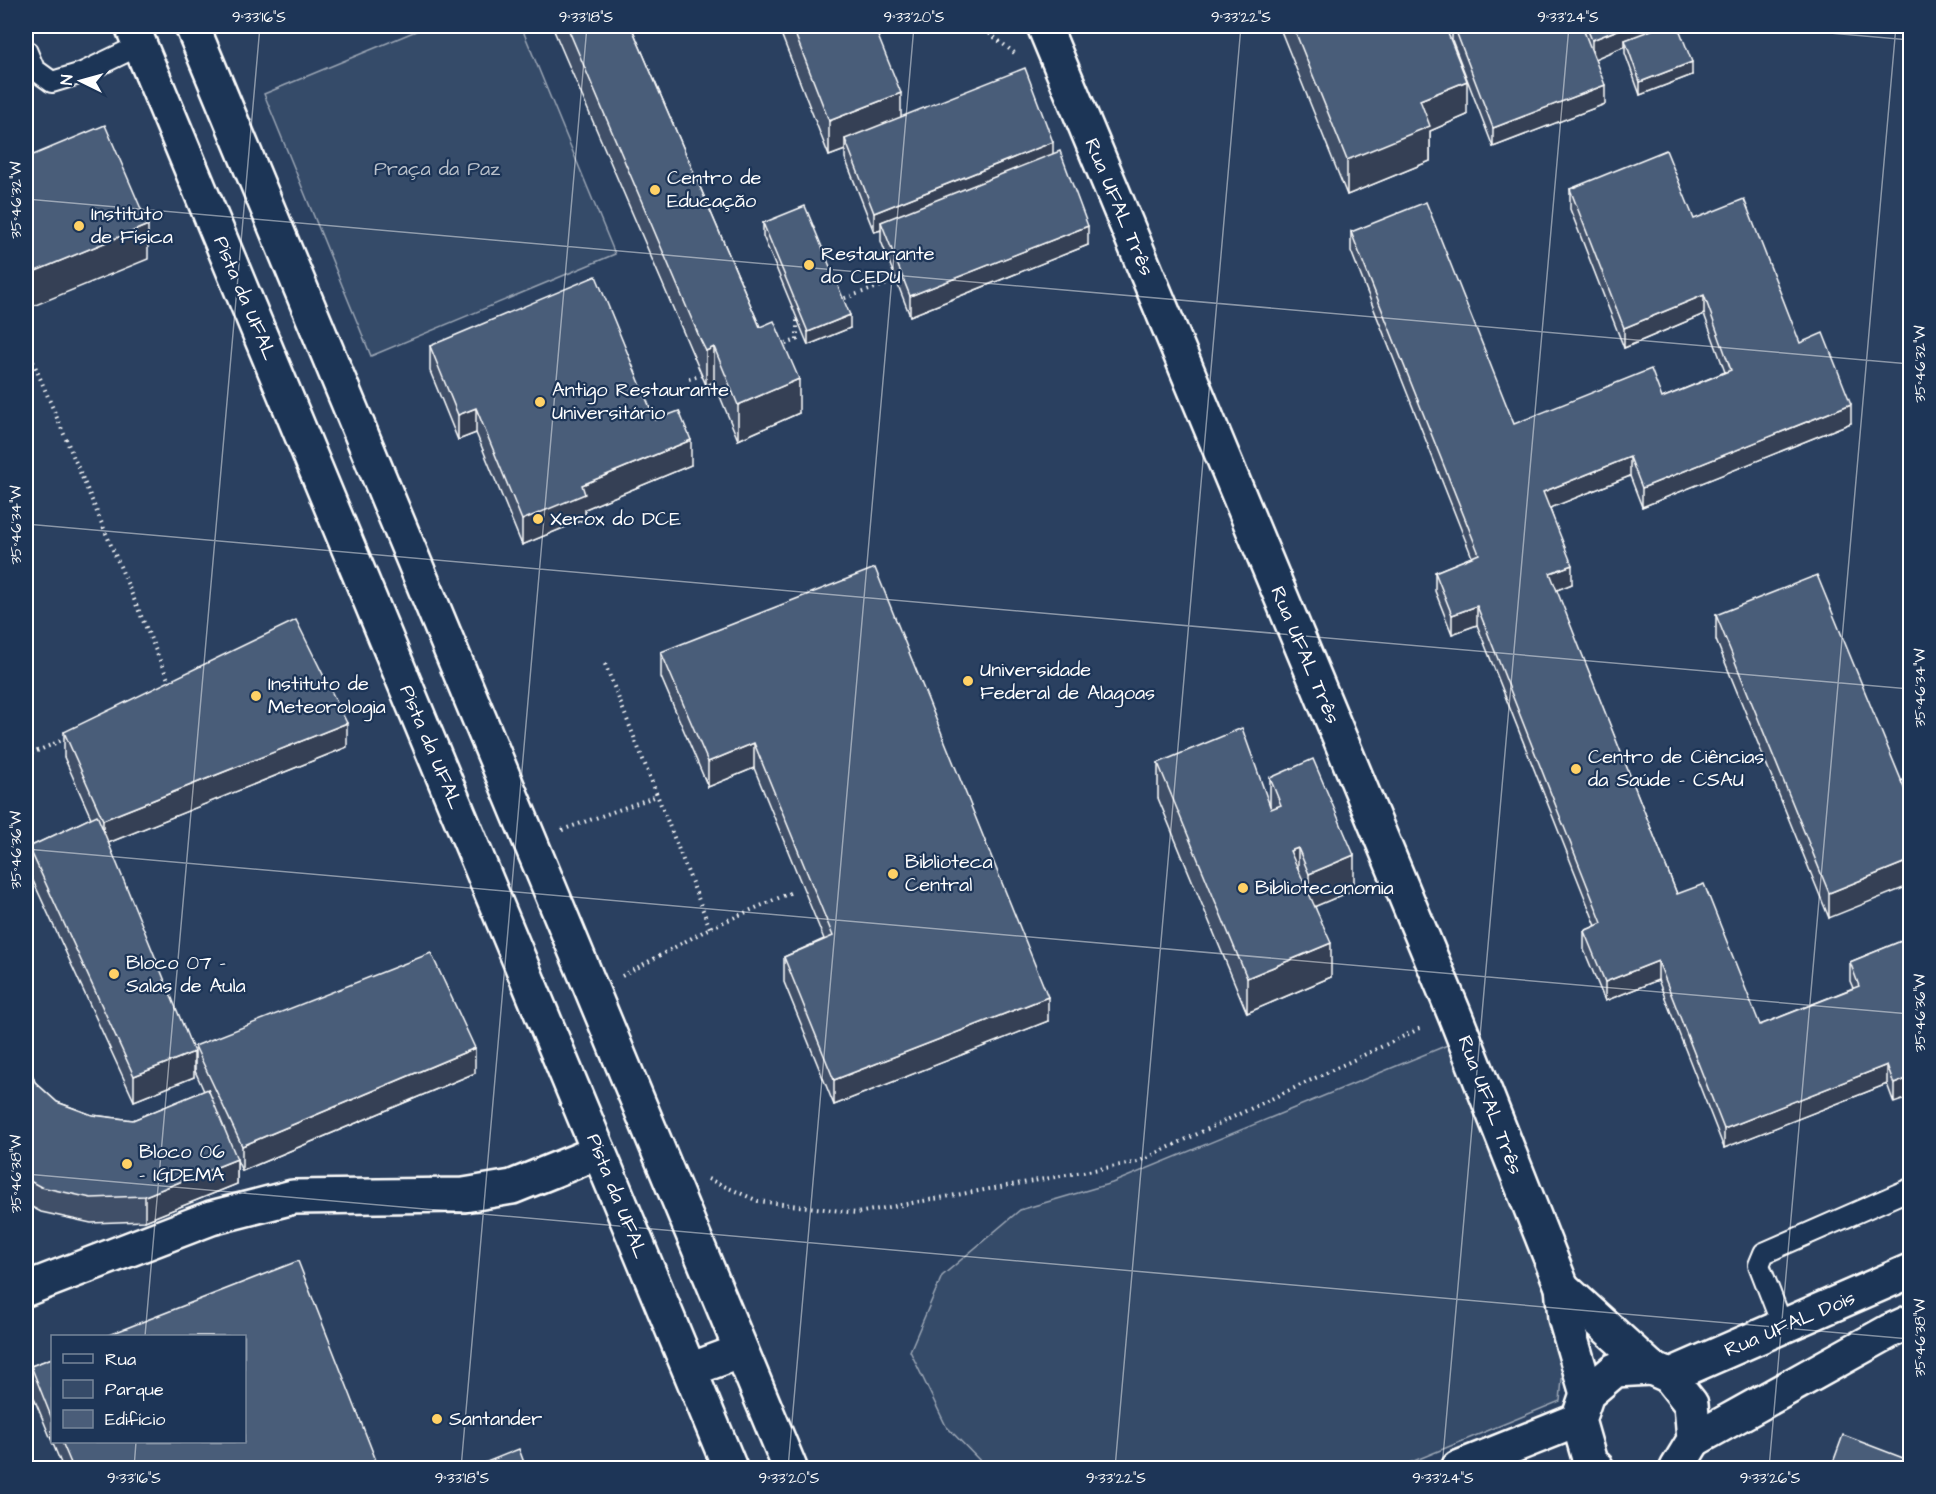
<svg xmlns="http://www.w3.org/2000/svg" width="1936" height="1494" viewBox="0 0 1936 1494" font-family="'Architects Daughter',sans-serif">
	<rect width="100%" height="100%" fill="#1d3557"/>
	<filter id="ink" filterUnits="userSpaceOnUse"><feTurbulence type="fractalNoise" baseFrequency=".0167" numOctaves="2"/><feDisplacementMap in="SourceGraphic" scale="12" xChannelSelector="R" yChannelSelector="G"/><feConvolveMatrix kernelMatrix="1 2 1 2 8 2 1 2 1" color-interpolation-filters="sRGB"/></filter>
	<g filter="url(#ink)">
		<path fill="#2a4161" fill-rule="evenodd" d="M26 26H1910V1468H26ZM52 1336H244V1442H52Z"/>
		<g fill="#364b69" stroke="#9aa5b4" stroke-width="1.5">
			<polygon points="428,26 521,26 615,254 371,356 264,94"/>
			<polygon points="1462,1039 1567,1324 1560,1401 1397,1468 987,1468 946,1426 910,1351 942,1276 1020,1210 1112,1183"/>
		</g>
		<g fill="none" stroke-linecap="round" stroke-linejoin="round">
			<g stroke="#fff" stroke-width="24">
				<g id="service">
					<polyline points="26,50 34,69 52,82 82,73 140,45"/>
					<polyline points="1783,1327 1759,1265 1764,1253 1910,1189"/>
				</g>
			</g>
			<g stroke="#fff" stroke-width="38">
				<g id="minor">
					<polyline points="132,26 730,1468"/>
					<polyline points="192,26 790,1468"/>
					<polyline points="1044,26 1454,1013 1562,1287 1565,1318 1587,1394"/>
					<polyline points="1562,1287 1651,1368"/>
					<polyline points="26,1289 211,1218 293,1197 464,1195 512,1187 599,1152"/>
					<polyline points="690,1370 741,1351"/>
					<polyline points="1669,1376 1910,1271"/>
					<polyline points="1694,1440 1890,1331 1910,1322"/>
					<polyline points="1458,1468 1578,1420"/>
					<polyline points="1597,1468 1590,1462 1578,1420 1587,1394 1615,1370 1651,1368 1669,1376 1691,1404 1694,1440 1677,1468"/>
				</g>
			</g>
			<g stroke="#fff" stroke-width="4" stroke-dasharray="1.5 4.5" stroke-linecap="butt">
				<polyline points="980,26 1017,55"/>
				<polyline points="839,300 887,284"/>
				<polyline points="26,345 170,684"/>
				<polyline points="780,346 797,340 797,318"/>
				<polyline points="689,379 706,374"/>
				<polyline points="605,664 710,928"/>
				<polyline points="26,756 69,737"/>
				<polyline points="562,830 657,796"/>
				<polyline points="622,976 710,928 792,892"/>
				<polyline points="708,1179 758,1201 857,1213 1138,1162 1423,1027"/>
			</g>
			<use href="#service" stroke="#1d3557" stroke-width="20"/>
			<use href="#minor" stroke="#1d3557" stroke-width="33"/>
		</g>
		<g fill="#405068" stroke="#fff" stroke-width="1.5">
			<polygon points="552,26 631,26 760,327 799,413 738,440 714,382 706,385"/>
			<polygon points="778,26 874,26 901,117 1053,154 1088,245 910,316 881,241 881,230 874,232 845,158 845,150 829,156"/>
			<polygon points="1279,26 1389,26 1391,30 1467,115 1430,131 1430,161 1347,195"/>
			<polygon points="1452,26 1678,26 1692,75 1640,95 1625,53 1625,46 1595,58 1605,104 1493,147 1452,40"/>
			<polygon points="1570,189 1694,219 1800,343 1851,423 1642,507 1630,476 1550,508 1572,584 1556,590 1677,894 1760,1025 1853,988 1850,981 1850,962 1911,937 1894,1103 1887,1084 1724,1148 1658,980 1605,1001 1584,950 1584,931 1596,926 1477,625 1452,634 1435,591 1435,572 1472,557 1351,251 1351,232 1514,424 1662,398 1725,372 1704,314 1624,348 1570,209"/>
			<polygon points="763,223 850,328 808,345 763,236"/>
			<polygon points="430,346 655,420 691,465 585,509 585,519 522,545 476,433 458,440 430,371"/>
			<polygon points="1716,615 1901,781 1829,918 1716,640"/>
			<polygon points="661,652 1048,1021 834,1105 784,982 784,957 824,939 754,768 708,787 661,677"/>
			<polygon points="64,732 347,747 108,843 194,1077 134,1101 29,872 29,847 91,818 64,757"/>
			<polygon points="1158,763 1270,807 1270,778 1354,890 1315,906 1331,977 1247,1013 1158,798"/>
			<polygon points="195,1046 475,1073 242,1171 237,1160 237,1184 145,1221 91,1223 41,1212 26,1204 26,1059 35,1082 57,1102 92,1115 133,1120 204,1091 195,1071"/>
			<polygon points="52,1358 52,1442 244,1442 379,1468 63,1468 31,1391 31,1366"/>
		</g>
		<g fill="#344155" stroke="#fff" stroke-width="1.5">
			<polygon points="1628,26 1674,26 1625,40 1625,46 1592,60 1592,40"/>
			<polygon points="1692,62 1692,75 1640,95 1640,82"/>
			<polygon points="1467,81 1467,115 1430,131 1430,161 1347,195 1347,160 1420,100"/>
			<polygon points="1605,85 1605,104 1493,147 1493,128"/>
			<polygon points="901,93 901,128 845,139 845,150 829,156 829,121"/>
			<polygon points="1053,142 1053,162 881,222 881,230 874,232 874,213"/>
			<polygon points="148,225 148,259 26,309 26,275"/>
			<polygon points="1088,226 1088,245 910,316 910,296"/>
			<polygon points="1704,295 1704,314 1624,348 1624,328"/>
			<polygon points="850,315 850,328 808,345 808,332"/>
			<polygon points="714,347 714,382 706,385 706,351"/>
			<polygon points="799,379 799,413 738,440 738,405"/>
			<polygon points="1851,404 1851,423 1642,507 1642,488"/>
			<polygon points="476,408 476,433 458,440 458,415"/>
			<polygon points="691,440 691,465 585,509 585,519 522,545 522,520 582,485"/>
			<polygon points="1630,457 1630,476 1543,511 1543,492"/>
			<polygon points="1572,565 1572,584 1550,593 1550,573"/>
			<polygon points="1477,606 1477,625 1452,634 1452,615"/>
			<polygon points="347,723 347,747 103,845 103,820"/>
			<polygon points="754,743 754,768 708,787 708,762"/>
			<polygon points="1298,848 1298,883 1290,851"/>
			<polygon points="1354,855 1354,890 1309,909 1309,874"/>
			<polygon points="1911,860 1911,885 1829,918 1829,893"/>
			<polygon points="1331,943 1331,977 1247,1013 1247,978"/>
			<polygon points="1658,961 1658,980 1605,1001 1605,982"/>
			<polygon points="1048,997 1048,1021 834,1105 834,1080"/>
			<polygon points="475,1048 475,1073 242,1171 242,1146"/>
			<polygon points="194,1052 194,1077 134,1101 134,1076"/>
			<polygon points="1887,1065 1887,1084 1724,1148 1724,1129"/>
			<polygon points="1911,1077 1911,1097 1894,1103 1894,1084"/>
			<polygon points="237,1159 237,1184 145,1221 145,1196"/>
		</g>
		<g fill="#4a5d79" stroke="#fff" stroke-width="1.5">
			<polygon points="567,26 631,26 760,327 774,321 799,379 738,405 714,347 706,351 701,341"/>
			<polygon points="792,26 874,26 901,93 829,121"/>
			<polygon points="1293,26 1389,26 1391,30 1402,26 1445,26 1467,81 1420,100 1430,126 1347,160"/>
			<polygon points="1454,26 1582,26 1605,85 1493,128"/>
			<polygon points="1586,26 1628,26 1592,40"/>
			<polygon points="1662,26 1678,26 1692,62 1640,82 1625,40"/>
			<polygon points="1025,68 1053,142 874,213 845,139"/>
			<polygon points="105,125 148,225 26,275 26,158"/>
			<polygon points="1666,150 1694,219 1744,199 1800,343 1823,333 1851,404 1642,488 1630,457 1543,492 1572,565 1550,573 1677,894 1704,884 1760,1025 1859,986 1850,962 1911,937 1911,1077 1894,1084 1887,1065 1724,1129 1658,961 1605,982 1584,931 1602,923 1477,606 1452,615 1435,572 1479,554 1351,232 1426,202 1514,424 1651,369 1662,398 1731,370 1704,295 1624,328 1570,189"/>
			<polygon points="1060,151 1088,226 910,296 881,222"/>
			<polygon points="805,206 850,315 808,332 763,223"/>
			<polygon points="596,276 655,420 679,411 691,440 582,485 585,494 522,520 476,408 458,415 430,346"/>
			<polygon points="875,568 1048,997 834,1080 784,957 833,936 754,743 708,762 661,652"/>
			<polygon points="1817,575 1911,804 1911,860 1829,893 1716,615"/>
			<polygon points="296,620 347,723 103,820 64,732"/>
			<polygon points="1242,728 1271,809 1281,805 1270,778 1313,759 1354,855 1309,874 1298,848 1290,851 1331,943 1247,978 1158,763"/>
			<polygon points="1911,777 1911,804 1901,781"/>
			<polygon points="97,815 194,1052 134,1076 29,847"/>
			<polygon points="431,953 475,1048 242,1146 195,1046"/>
			<polygon points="26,1059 35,1082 57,1102 92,1115 133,1120 208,1089 237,1159 145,1196 91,1198 41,1187 26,1179"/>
			<polygon points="298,1261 379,1468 73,1468 62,1442 244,1442 244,1336 106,1336"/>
			<polygon points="52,1358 52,1419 31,1366"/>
			<polygon points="1843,1435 1911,1461 1911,1468 1831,1468"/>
			<polygon points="519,1449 526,1468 472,1468"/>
			<polygon points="1806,1462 1823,1468 1804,1468"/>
		</g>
	</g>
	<path fill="none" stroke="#fff" stroke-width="1.5" stroke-opacity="0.45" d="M1749 26 1910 40M26 199 1910 364M26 524 1910 689M26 849 1910 1014M26 1174 1910 1339M145 1336 260 26M134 1468 136 1442M461 1468 587 26M788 1468 914 26M1115 1468 1241 26M1442 1468 1569 26M1769 1468 1896 26"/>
	<g fill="#ffd166" stroke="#1d3557" stroke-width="2">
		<circle cx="655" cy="190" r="6"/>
		<circle cx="79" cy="226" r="6"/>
		<circle cx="809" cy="265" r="6"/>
		<circle cx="540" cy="402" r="6"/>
		<circle cx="538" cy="519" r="6"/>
		<circle cx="968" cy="681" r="6"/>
		<circle cx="256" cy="696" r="6"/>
		<circle cx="1576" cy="769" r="6"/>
		<circle cx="893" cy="874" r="6"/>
		<circle cx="1243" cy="888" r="6"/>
		<circle cx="114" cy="974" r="6"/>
		<circle cx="127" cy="1164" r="6"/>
		<circle cx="437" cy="1419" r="6"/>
	</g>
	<g text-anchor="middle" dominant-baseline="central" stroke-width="4.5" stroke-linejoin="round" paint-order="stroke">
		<g font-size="20" fill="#b9c0ca" stroke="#1d3557">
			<text x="437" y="169">Praça da Paz</text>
		</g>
		<g font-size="20" fill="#fff" stroke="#1d3557" text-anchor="start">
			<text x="667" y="178">Centro de<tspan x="667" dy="23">Educação</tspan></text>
			<text x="91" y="214">Instituto<tspan x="91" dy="23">de Física</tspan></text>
			<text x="821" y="254">Restaurante<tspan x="821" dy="23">do CEDU</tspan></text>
			<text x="552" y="390">Antigo Restaurante<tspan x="552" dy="23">Universitário</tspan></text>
			<text x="550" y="519">Xerox do DCE</text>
			<text x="980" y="670">Universidade<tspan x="980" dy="23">Federal de Alagoas</tspan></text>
			<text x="268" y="684">Instituto de<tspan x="268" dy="23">Meteorologia</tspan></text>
			<text x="1588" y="757">Centro de Ciências<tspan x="1588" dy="23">da Saúde - CSAU</tspan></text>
			<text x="905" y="862">Biblioteca<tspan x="905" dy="23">Central</tspan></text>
			<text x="1255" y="888">Biblioteconomia</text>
			<text x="126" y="963">Bloco 07 -<tspan x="126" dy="23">Salas de Aula</tspan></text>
			<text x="139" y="1152">Bloco 06<tspan x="139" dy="23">- IGDEMA</tspan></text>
			<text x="449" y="1419">Santander</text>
		</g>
		<g font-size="20" fill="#fff" stroke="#1d3557">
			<text transform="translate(1119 207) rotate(67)">Rua UFAL Três</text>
			<text transform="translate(245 298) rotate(67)">Pista da UFAL</text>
			<text transform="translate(1305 655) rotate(67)">Rua UFAL Três</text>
			<text transform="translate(431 747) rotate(67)">Pista da UFAL</text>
			<text transform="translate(1490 1105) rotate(69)">Rua UFAL Três</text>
			<text transform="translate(617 1196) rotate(68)">Pista da UFAL</text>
			<text transform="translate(1790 1324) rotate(-23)">Rua UFAL Dois</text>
		</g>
	</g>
	<rect width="1936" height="1494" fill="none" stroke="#1d3557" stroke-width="66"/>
	<rect x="51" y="1335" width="195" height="108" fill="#1d3557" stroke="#77869a" stroke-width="1.5"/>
	<rect x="63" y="1354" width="30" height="9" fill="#1d3557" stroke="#77869a" stroke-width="1.5"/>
	<text x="105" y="1365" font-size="18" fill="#ffffff">Rua</text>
	<rect x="63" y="1380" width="30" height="18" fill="#364b69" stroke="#77869a" stroke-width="1.5"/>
	<text x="105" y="1395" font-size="18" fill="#ffffff">Parque</text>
	<rect x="63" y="1410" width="30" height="18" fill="#4a5d79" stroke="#77869a" stroke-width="1.5"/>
	<text x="105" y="1425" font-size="18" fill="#ffffff">Edifício</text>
	<g transform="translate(81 81) rotate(275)" stroke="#1d3557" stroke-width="4.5" paint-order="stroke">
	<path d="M0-4.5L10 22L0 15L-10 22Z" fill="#ffffff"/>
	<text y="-9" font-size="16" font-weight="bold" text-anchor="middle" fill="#ffffff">N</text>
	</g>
	<rect x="33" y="33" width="1870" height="1428" fill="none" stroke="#fff" stroke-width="2"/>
	<g font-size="15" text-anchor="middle" fill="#fff">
		<text x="259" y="22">9°33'16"S</text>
		<text x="586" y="22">9°33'18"S</text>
		<text x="914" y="22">9°33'20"S</text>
		<text x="1241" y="22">9°33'22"S</text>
		<text x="1568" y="22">9°33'24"S</text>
		<text transform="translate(16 200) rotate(-90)" y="5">35°46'32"W</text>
		<text transform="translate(1920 364) rotate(-90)" y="5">35°46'32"W</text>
		<text transform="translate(16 525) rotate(-90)" y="5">35°46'34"W</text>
		<text transform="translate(1920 688) rotate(-90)" y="5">35°46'34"W</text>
		<text transform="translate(16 850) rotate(-90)" y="5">35°46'36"W</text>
		<text transform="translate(1920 1013) rotate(-90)" y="5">35°46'36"W</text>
		<text transform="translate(16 1174) rotate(-90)" y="5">35°46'38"W</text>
		<text transform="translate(1920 1338) rotate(-90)" y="5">35°46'38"W</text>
		<text x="134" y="1483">9°33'16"S</text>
		<text x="462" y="1483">9°33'18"S</text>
		<text x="789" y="1483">9°33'20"S</text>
		<text x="1116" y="1483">9°33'22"S</text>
		<text x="1443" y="1483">9°33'24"S</text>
		<text x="1770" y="1483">9°33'26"S</text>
	</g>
</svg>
